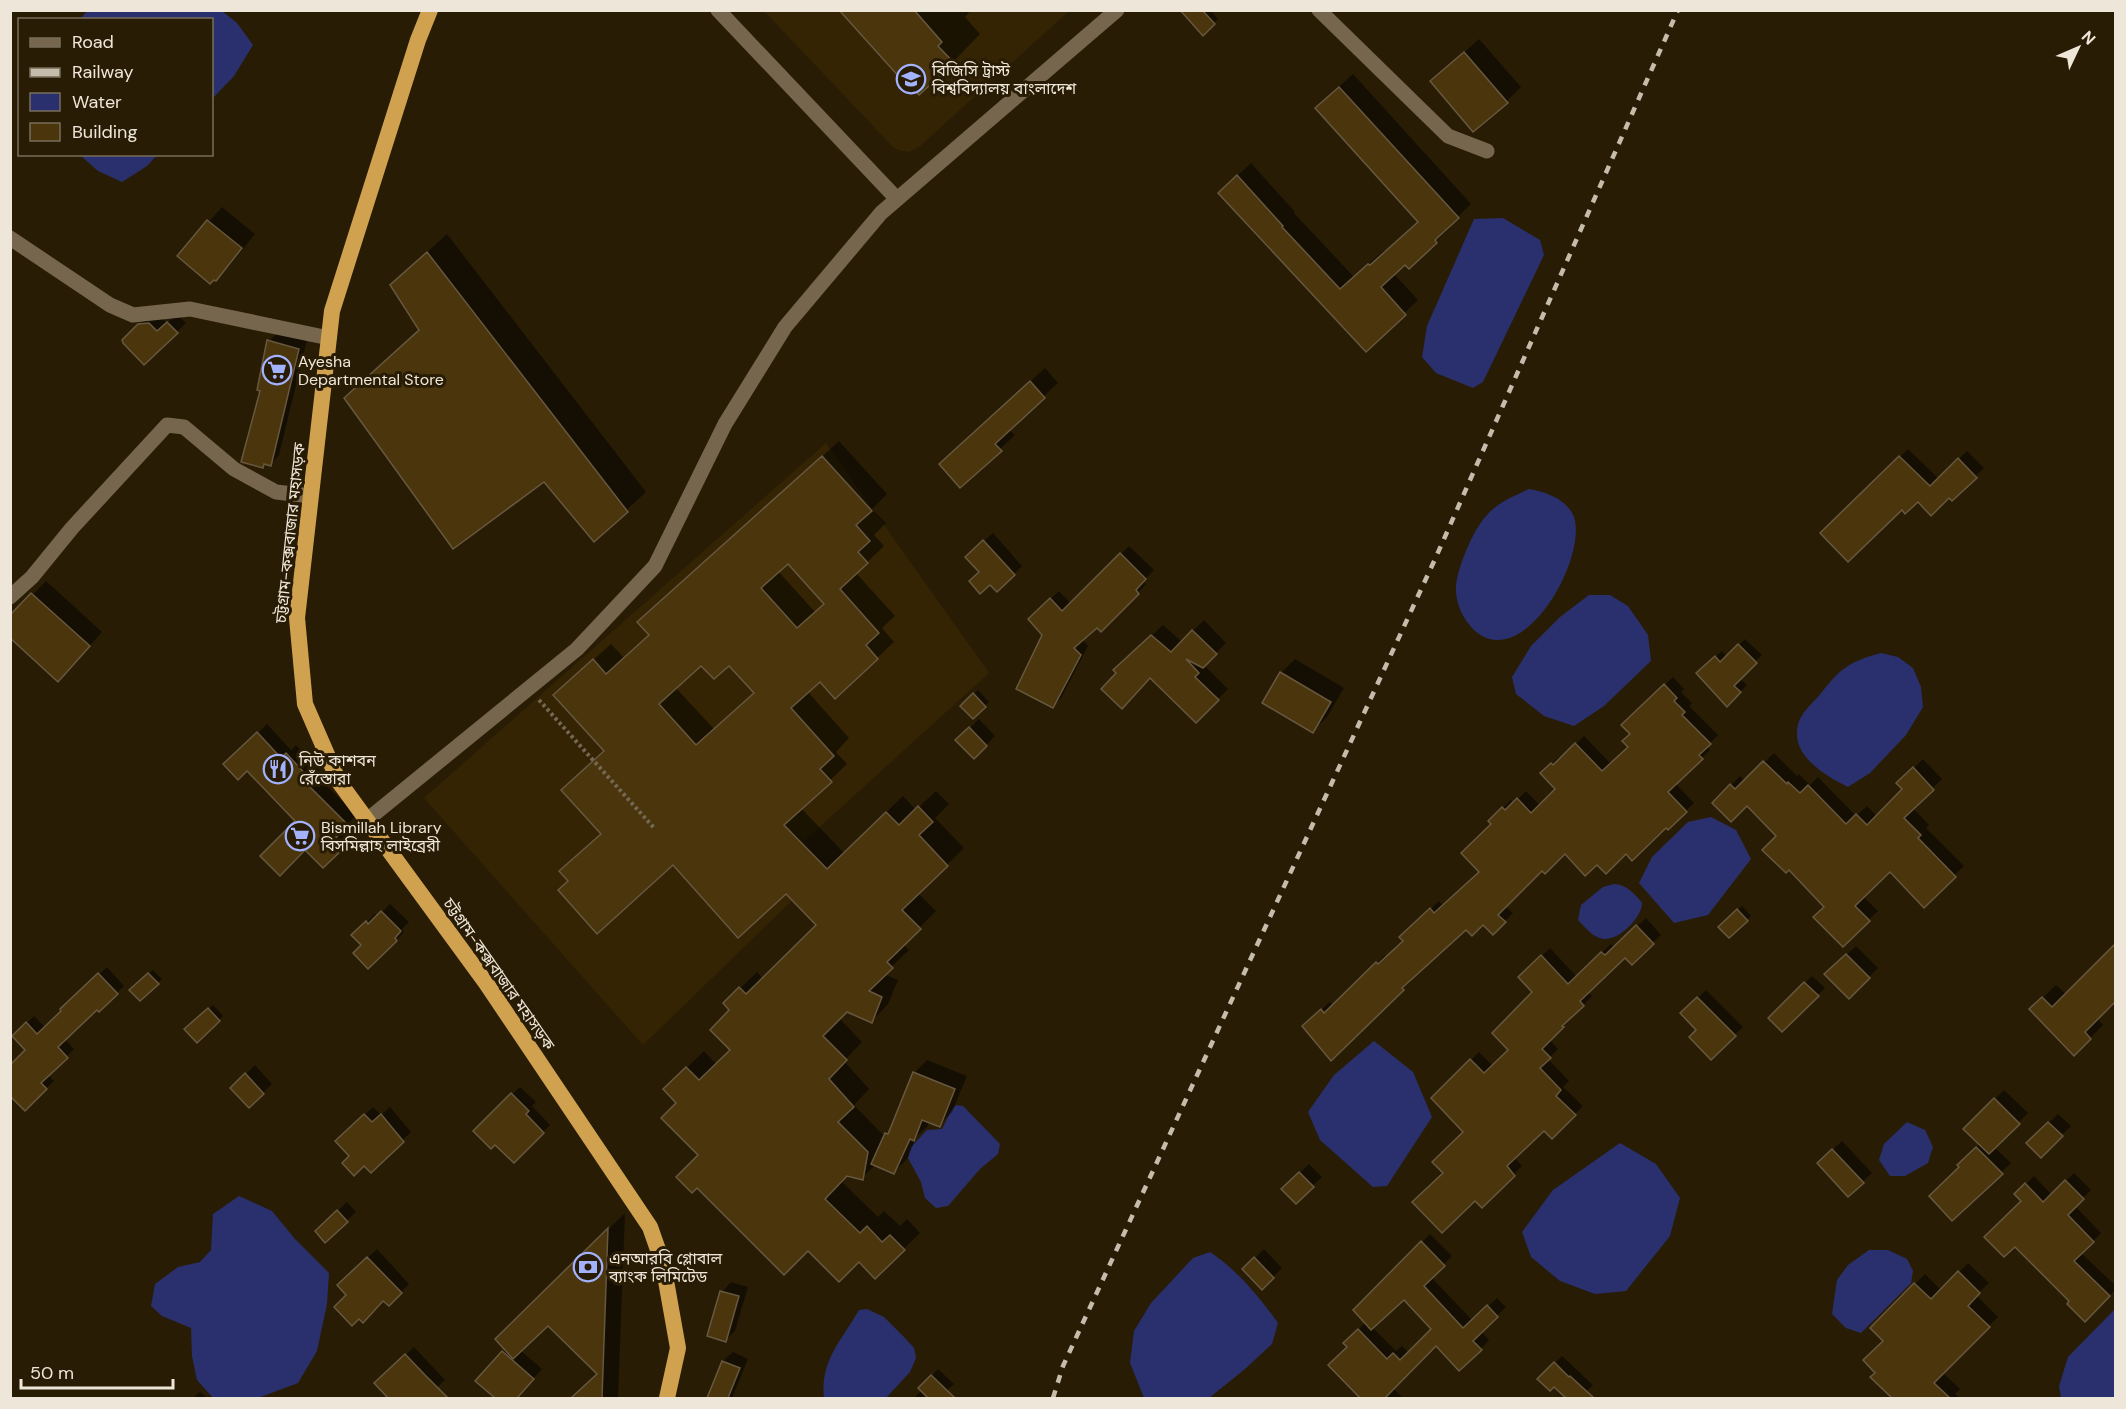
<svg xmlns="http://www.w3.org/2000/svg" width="2126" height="1409" viewBox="0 0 2126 1409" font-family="'DM Sans','Noto Sans Bengali',sans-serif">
	<rect width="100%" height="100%" fill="#291c05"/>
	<g fill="#342404">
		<polygon points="764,11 1069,11 919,147 909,152 901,151 893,147"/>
		<polygon points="826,443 989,673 803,842 793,831 775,848 809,884 643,1045 424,798"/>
	</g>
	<g fill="#2a306d">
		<polygon points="88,10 222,11 237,23 253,45 234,76 212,99 212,20 80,19"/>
		<polygon points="80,155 157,155 147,166 122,182 98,171"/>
		<polygon points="1503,218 1540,240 1544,255 1483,382 1473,388 1436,373 1422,357 1427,326 1474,219"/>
		<path d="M1529 489C1546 492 1567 499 1574 517 1587 556 1530 662 1482 636 1466 626 1455 606 1456 586 1458 566 1473 530 1487 515 1498 502 1514 496 1529 489Z"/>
		<polygon points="1589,595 1610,595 1628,606 1648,635 1651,661 1604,706 1574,726 1544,716 1516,694 1512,677 1531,646 1560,617"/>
		<path d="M1881 653 1898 657 1913 668 1921 687 1923 707 1906 735 1870 773 1848 787C1822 774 1786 752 1800 719 1804 711 1812 703 1818 697 1839 670 1847 662 1881 653Z"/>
		<polygon points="1711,817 1736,830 1751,859 1708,915 1674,923 1639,883 1652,857 1688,822"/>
		<path d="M1614 884C1626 884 1635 894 1642 903 1642 918 1619 940 1604 939 1593 938 1585 927 1578 920L1581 905 1603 887Z"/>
		<polygon points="1374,1041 1413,1072 1432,1117 1387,1186 1373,1187 1320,1140 1308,1112 1334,1075"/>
		<polygon points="956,1105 963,1106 1000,1144 998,1154 980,1169 948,1206 936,1208 925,1198 921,1182 908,1158 911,1147 927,1130 942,1129 951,1111"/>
		<polygon points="1907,1122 1925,1130 1933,1147 1928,1163 1905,1176 1890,1176 1879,1160 1884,1144"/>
		<polygon points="1620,1143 1656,1164 1680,1198 1670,1236 1626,1291 1595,1294 1560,1281 1531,1257 1522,1232 1553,1190"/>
		<polygon points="239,1196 272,1211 295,1239 329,1273 327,1304 317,1351 298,1383 258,1398 213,1398 197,1380 192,1356 191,1328 162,1316 151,1306 155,1284 178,1267 200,1262 211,1250 213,1214"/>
		<polygon points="1869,1250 1888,1250 1907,1259 1913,1271 1911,1283 1861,1333 1846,1328 1832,1314 1837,1280 1848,1265"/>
		<path d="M1210 1252C1238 1271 1258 1295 1278 1323L1272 1344 1245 1369 1209 1398H1144L1130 1363 1134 1331 1151 1303 1193 1258Z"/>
		<path d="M867 1309 884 1317 904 1337 914 1348 916 1358 910 1372 886 1398H824C820 1361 841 1341 859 1310Z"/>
		<polygon points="2115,1309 2115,1398 2061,1398 2059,1386 2068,1357"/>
	</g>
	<g fill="#0007" fill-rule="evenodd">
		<polygon points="841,10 967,10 969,13 965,17 980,34 953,62"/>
		<polygon points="1191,10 1210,10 1218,19 1203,33"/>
		<polygon points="1479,39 1521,87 1507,101 1432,81"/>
		<polygon points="1353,74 1471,204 1448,226 1450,228 1409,266 1406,263 1394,274 1418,300 1366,350 1233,180 1251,163 1295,212 1294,213 1354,277 1383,251 1384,253 1419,221 1330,95"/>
		<polygon points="222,207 255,234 230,265 216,279 179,256"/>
		<polygon points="447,234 646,492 594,540 545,480 346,398 420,329 411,267"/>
		<polygon points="177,314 186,323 144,363 124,340 149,316 159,315 167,323"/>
		<polygon points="278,332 307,340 279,455 270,465 265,463 263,466 262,390 269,341"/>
		<polygon points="1045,368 1058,383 1008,429 1015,435 960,486 955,450"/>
		<path d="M839 441 887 494 872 509 886 523 874 535 884 546 856 573 895 616 882 628 894 642 835 697 820 680 807 691 849 738 836 752 847 764 801 808 844 853 903 796 916 810 936 791 949 804 935 818 964 848 918 893 936 911 903 944 909 950 884 974 898 980 888 1004 872 1021 847 1010 839 1018 862 1042 844 1061 869 1089 854 1105 885 1137 892 1128 914 1073 927 1060 967 1076 952 1112 939 1125 929 1121 927 1127 917 1136 907 1159 894 1172 876 1164 862 1178 847 1175 841 1181 878 1217 884 1211 900 1226 907 1219 920 1233 875 1277 859 1260 808 1249 700 1155 678 1103 665 1089 704 1051 717 1065 732 1050V1010L725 1003 757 972 763 979 818 925 786 892 673 863 570 881 602 833 605 750 572 679 611 644 624 658 650 635 639 622ZM788 562 825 603 815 612 778 571ZM701 664H730L755 692 714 729 675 687Z"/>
		<polygon points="1908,449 1939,479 1967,451 1984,468 1952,499 1949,496 1919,500 1902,508 1822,533"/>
		<polygon points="993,533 1022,566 1014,574 980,572 975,549"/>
		<polygon points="1129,546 1154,570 1143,581 1146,584 1101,630 1097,626 1082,639 1088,646 1061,698 1053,706 1044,635 1038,611 1059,591 1071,604"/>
		<polygon points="46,581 102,632 71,667 12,638 10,639 10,618"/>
		<polygon points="1204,620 1226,643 1204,665 1228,689 1196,721 1151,676 1118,673 1126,660 1163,625 1182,642"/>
		<polygon points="1745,639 1762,655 1739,678 1747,685 1727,705 1705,666 1722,651 1727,657"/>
		<polygon points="1295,659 1344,688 1327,717 1313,731 1281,673"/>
		<polygon points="1673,677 1684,689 1681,692 1692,703 1689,706 1718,735 1707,746 1710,750 1675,783 1694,803 1668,828 1666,826 1627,852 1565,852 1542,869 1505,906 1513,913 1493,933 1483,923 1466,927 1409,979 1411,981 1331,1059 1312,1018 1330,1002 1333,1006 1385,955 1387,957 1405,941 1401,937 1439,901 1443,906 1481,871 1493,824 1490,821 1511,800 1514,803 1526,791 1541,806 1557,789 1542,773 1560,756 1562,758 1584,736 1611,764 1629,746 1632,734 1623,725"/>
		<polygon points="978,690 989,702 973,717 963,706"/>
		<polygon points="979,719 995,736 974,757 957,740"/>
		<polygon points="267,724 291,750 296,745 319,770 315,774 356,815 342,830 351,839 323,866 297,821 248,769 225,765"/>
		<polygon points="1774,753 1797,776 1799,774 1810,785 1818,777 1856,816 1867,806 1877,816 1904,789 1898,783 1923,759 1942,779 1913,808 1929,825 1926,828 1964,866 1924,905 1890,870 1863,896 1878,911 1843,945 1826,907 1778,836 1747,804 1714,803 1740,776 1745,781"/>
		<polygon points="390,904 409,922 402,929 404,932 369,967 363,945 354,935 375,914 378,916"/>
		<polygon points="1742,906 1751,916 1729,936 1720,927"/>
		<polygon points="1646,918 1661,935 1632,963 1625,956 1588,992 1592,996 1550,1040 1558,1049 1548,1059 1569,1081 1563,1087 1583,1106 1552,1137 1544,1129 1514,1157 1522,1166 1482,1206 1444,1172 1465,1131 1433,1098 1479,1052 1493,1066 1510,1050 1534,992 1520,977 1550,948 1577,977 1611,944 1614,948"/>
		<polygon points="1856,946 1878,968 1849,997 1826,974"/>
		<polygon points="2116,946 2116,1000 2097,1018 2103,1025 2090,1038 2031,1009 2056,985 2067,995"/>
		<polygon points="107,967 124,986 99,1010 97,1007 65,1039 74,1049 48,1075 54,1081 25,1109 27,1050 14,1036 34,1016 46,1028 63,1011 69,1002"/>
		<polygon points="153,970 162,979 140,999 132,990"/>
		<polygon points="1812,976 1825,988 1782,1029 1770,1018"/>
		<polygon points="1706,990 1743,1027 1711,1058 1698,1030 1682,1013"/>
		<polygon points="213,1005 223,1016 197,1041 186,1029"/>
		<polygon points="255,1065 272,1084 249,1106 232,1088"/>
		<polygon points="520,1087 536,1102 532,1106 550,1125 514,1161 495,1143 475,1131"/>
		<polygon points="2004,1090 2028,1113 1994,1147 2011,1163 1952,1218 1961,1167 1959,1165 1980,1144 1965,1129"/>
		<polygon points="373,1107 381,1115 390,1107 411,1132 371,1171 351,1156 337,1141"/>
		<polygon points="2058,1114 2071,1126 2041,1156 2028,1143"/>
		<polygon points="1842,1141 1872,1173 1862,1182 1828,1154"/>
		<polygon points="1309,1164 1322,1177 1296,1202 1283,1189"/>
		<polygon points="2074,1173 2091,1190 2075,1206 2101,1233 2081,1253 2116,1286 2116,1289 2085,1320 2072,1301 2023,1201 2016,1194 2034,1176 2052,1195"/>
		<polygon points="347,1202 356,1212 325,1241 317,1231"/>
		<polygon points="625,1213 618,1398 573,1398 598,1373 548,1324 520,1350 542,1369 516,1398 497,1398 477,1381 506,1348 497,1339"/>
		<path d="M1430 1234 1452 1256 1431 1277 1473 1321 1497 1298 1506 1307 1481 1331 1489 1340 1481 1349 1436 1344 1393 1388 1403 1398H1361L1331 1366 1349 1347 1345 1343 1366 1322 1355 1310ZM1404 1297 1433 1329 1409 1353 1402 1346 1396 1351 1372 1327Z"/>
		<polygon points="377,1249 409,1284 389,1304 384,1299 359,1317 348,1295 339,1285"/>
		<polygon points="1264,1249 1282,1268 1262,1288 1244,1269"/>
		<polygon points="1968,1263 1989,1283 1976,1295 1998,1317 1942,1372 1960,1389 1955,1394 1960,1398 1890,1398 1892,1397 1877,1373 1885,1341 1872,1328 1925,1274 1941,1290"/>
		<polygon points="731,1282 748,1287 735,1331 726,1340 722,1292"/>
		<polygon points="414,1347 445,1380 425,1398 390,1398 376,1383"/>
		<polygon points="733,1352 748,1359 732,1398 708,1398 723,1361"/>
		<polygon points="1562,1356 1593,1385 1580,1398 1568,1398 1554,1385 1539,1379"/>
		<polygon points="938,1369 954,1384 939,1398 914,1398 922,1390 920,1388"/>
		<polygon points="200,1392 207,1398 193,1398"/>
	</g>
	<g fill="#4a350c" stroke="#675840" stroke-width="1.5" fill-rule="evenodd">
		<polygon points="839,10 914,10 942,42 938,46 954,63 919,95 903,77 901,79"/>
		<polygon points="1180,10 1202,10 1215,24 1203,36"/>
		<polygon points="1464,52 1508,103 1473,132 1430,81"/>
		<polygon points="1339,87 1459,218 1435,240 1437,243 1409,269 1405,265 1381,287 1406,315 1366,352 1218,193 1237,175 1283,226 1282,227 1340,289 1368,264 1370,265 1418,222 1315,108"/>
		<polygon points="207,220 242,248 216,281 214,280 210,284 177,256"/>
		<polygon points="427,252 628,512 594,542 544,482 453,549 344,398 419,330 390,285"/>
		<polygon points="167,322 178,333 144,365 123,343 122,340 138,324 149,323 157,331"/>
		<polygon points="267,340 299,349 271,466 264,464 263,468 241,462 260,391 257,390"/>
		<polygon points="1030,381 1045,398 995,444 1002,451 960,488 939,464"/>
		<path d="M822 456 872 511 856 525 870 541 858 552 868 563 840 589 879 633 866 645 878 659 835 699 820 682 791 708 834 756 820 769 832 782 784 825 827 869 886 812 899 825 918 806 933 822 919 835 948 866 902 910 921 929 887 962 893 968 869 991 882 997 872 1023 847 1012 823 1036 847 1060 829 1079 854 1107 838 1122 868 1152 863 1180 847 1176 825 1199 860 1233 867 1226 882 1242 890 1235 905 1250 875 1279 859 1262 839 1282 808 1251 784 1275 697 1188 692 1193 676 1177 698 1155 661 1118 676 1103 663 1089 686 1067 699 1080 730 1050 710 1030 729 1010 723 1003 739 987 746 994 816 925 786 894 738 938 673 865 597 934 558 890 568 881 559 871 601 834 561 790 604 751 553 695 593 659 606 674 649 635 637 622ZM788 564 824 604 797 628 761 588ZM701 666 714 679 729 666 754 693 696 745 659 704Z"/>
		<polygon points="1899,456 1930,486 1958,458 1977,478 1952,501 1949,498 1931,516 1918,502 1905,514 1902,510 1848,562 1820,533"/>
		<polygon points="983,540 1015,575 997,592 990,585 980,594 969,581 979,572 965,557"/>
		<polygon points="1120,553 1146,579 1136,590 1139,594 1101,632 1097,628 1074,648 1081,655 1053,708 1016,689 1042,635 1028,619 1050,598 1062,611"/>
		<polygon points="31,593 90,646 58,682 10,638 10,615"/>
		<polygon points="1192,630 1217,654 1203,668 1186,659 1199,673 1195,677 1219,700 1196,723 1150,678 1122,709 1101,689 1116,673 1113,670 1151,635 1171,652"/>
		<polygon points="1738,644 1757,663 1734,686 1741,692 1727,707 1696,673 1715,656 1720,662"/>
		<polygon points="1280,672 1331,702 1313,733 1262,703"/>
		<polygon points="1664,684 1677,698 1674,701 1685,712 1682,715 1711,744 1699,755 1703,759 1668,792 1687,812 1668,830 1666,828 1632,861 1626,854 1606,874 1597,865 1585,876 1565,854 1545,874 1542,871 1498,915 1506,922 1493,935 1483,925 1472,936 1466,930 1402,988 1404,990 1331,1061 1302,1026 1321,1009 1324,1013 1376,962 1378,964 1403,941 1399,937 1430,908 1434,913 1479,872 1461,853 1491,824 1488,821 1502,807 1505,810 1517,798 1531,813 1555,789 1540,773 1551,763 1553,765 1575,743 1602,771 1628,747 1622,741 1630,734 1621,725"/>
		<polygon points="973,693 986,707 973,719 960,706"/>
		<polygon points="969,727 987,746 974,759 955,740"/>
		<polygon points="257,732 281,758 286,753 311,780 307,784 348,825 334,840 343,849 323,868 305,850 280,876 260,856 295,821 247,771 238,780 223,764"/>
		<polygon points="1763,761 1787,784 1788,782 1800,793 1808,785 1846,824 1856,814 1867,825 1902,789 1896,783 1913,767 1934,790 1904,818 1921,835 1918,838 1956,877 1924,908 1890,872 1855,906 1870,921 1843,947 1813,917 1824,907 1789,870 1786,873 1762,850 1776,836 1747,806 1731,822 1712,803 1730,784 1735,789"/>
		<polygon points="1737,909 1748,921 1729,938 1718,927"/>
		<polygon points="381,911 401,931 395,938 397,941 368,969 353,953 361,945 351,935 366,921 368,924"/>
		<polygon points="1636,925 1654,944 1632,965 1625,958 1580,1001 1584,1006 1562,1026 1564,1027 1542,1049 1551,1058 1540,1068 1561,1090 1556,1096 1576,1115 1552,1139 1544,1131 1507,1166 1515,1176 1482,1208 1475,1201 1442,1233 1412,1202 1443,1173 1432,1162 1463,1132 1431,1098 1470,1059 1484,1073 1508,1050 1492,1033 1532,992 1518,977 1541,955 1568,984 1601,952 1605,955"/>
		<polygon points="2115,944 2115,1002 2085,1032 2091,1039 2074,1056 2029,1009 2042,997 2052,1007"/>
		<polygon points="1846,954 1870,978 1849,999 1824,974"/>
		<polygon points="98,973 118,994 99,1012 97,1010 58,1047 68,1058 41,1083 47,1089 25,1111 10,1096 10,1065 25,1050 12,1036 26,1022 37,1034 61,1011 60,1009"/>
		<polygon points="148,973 159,984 140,1001 129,990"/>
		<polygon points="1804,982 1819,996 1782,1032 1768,1018"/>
		<polygon points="1697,997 1736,1036 1711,1060 1689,1037 1696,1030 1680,1013"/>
		<polygon points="208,1008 220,1021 197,1043 184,1029"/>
		<polygon points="913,1072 955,1089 940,1127 922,1120 914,1141 910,1139 894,1174 871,1164 885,1133 888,1134"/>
		<polygon points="245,1073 264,1094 249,1108 230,1088"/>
		<polygon points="511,1093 529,1111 526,1114 544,1133 514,1163 495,1145 491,1149 473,1131"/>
		<polygon points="1994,1098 2020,1124 1989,1154 1963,1129"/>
		<polygon points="364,1114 372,1122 381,1114 404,1142 371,1173 364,1166 354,1176 342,1163 349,1156 335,1141"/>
		<polygon points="2048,1122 2063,1136 2041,1158 2026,1143"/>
		<polygon points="1976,1147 2003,1174 1952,1221 1929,1196 1959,1167 1957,1165"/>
		<polygon points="1832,1149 1864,1183 1848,1197 1817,1163"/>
		<polygon points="1299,1172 1314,1187 1296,1204 1281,1189"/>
		<polygon points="2065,1180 2084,1199 2068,1215 2094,1242 2074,1261 2110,1296 2085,1322 2067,1304 2069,1301 2015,1247 2004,1257 1984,1237 2021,1201 2014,1194 2025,1183 2043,1202"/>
		<polygon points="337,1210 348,1222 325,1243 315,1231"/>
		<polygon points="608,1228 602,1398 571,1398 597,1374 548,1326 513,1359 495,1339"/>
		<polygon points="1421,1241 1445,1266 1424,1286 1463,1328 1487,1305 1498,1317 1473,1341 1482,1350 1459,1371 1436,1346 1385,1398 1360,1398 1328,1365 1347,1347 1343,1343 1358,1329 1387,1359 1393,1353 1400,1360 1431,1329 1404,1300 1371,1330 1353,1310"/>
		<polygon points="367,1257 402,1293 389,1306 383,1301 363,1323 359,1319 352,1326 334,1307 346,1295 337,1285"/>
		<polygon points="1254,1257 1274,1278 1262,1290 1242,1269"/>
		<polygon points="1958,1271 1980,1293 1968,1306 1990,1327 1934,1383 1950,1398 1892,1398 1870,1377 1875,1373 1863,1360 1883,1341 1870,1328 1914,1283 1931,1299"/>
		<polygon points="720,1291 739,1296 726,1342 707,1336"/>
		<polygon points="502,1351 534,1379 517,1398 495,1398 475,1381"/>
		<polygon points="405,1354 425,1375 448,1398 388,1398 374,1383"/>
		<polygon points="722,1361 740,1368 728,1398 707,1398"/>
		<polygon points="1554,1362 1569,1377 1570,1376 1594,1398 1566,1398 1554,1387 1550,1391 1537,1379"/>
		<polygon points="931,1375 955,1398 928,1398 918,1388"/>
	</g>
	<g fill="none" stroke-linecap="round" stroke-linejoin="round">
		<polyline stroke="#746955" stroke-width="4" stroke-dasharray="3 3" stroke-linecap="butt" points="539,700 655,829"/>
		<g stroke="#75664d" stroke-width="15">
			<polyline points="718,10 897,199"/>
			<polyline points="1319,10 1448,136 1487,151"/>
			<polyline points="10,238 110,305 133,315 190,309 329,338"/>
			<polyline points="10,597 32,577 72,528 167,425 184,427 234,469 276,492 311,496"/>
			<polyline points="367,820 577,649 655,566 725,424 785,327 881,213 1117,10"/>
		</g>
		<polyline stroke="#d0a250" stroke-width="16" points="430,10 418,40 332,311 297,618 305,704 339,782 486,983 650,1227 663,1264 678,1348 667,1398"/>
		<polyline stroke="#c5bcac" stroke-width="4.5" stroke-dasharray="8 8" stroke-linecap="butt" points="1053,1398 1063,1366 1436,557 1678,10"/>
	</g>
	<defs>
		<g id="university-ring" transform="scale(1.5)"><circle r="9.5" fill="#291c05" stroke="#a3b2fd" stroke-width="1.5"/><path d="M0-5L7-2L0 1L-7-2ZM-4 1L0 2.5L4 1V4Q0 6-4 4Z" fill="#a3b2fd"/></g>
		<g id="supermarket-ring" transform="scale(1.5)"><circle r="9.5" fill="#291c05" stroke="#a3b2fd" stroke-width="1.5"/><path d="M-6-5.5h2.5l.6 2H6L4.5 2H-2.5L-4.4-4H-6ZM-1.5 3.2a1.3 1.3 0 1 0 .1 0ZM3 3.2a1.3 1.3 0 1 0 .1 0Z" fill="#a3b2fd"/></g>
		<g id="restaurant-ring" transform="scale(1.5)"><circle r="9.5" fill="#291c05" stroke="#a3b2fd" stroke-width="1.5"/><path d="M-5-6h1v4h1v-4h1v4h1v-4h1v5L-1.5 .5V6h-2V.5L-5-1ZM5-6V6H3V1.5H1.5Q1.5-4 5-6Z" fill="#a3b2fd"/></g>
		<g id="bank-ring" transform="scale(1.5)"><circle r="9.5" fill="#291c05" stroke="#a3b2fd" stroke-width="1.5"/><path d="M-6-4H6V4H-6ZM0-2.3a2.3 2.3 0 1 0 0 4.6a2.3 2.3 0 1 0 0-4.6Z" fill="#a3b2fd"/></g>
	</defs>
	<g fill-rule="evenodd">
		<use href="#university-ring" x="911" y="79"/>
		<use href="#supermarket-ring" x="277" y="370"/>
		<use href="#restaurant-ring" x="278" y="769"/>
		<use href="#supermarket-ring" x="300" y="836"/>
		<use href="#bank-ring" x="588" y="1267"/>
	</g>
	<g text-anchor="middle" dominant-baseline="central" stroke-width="6" stroke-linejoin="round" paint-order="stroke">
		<g font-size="16" fill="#eee6d8" stroke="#291c05" text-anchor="start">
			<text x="932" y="70">বিজিসি ট্রাস্ট<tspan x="932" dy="18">বিশ্ববিদ্যালয় বাংলাদেশ</tspan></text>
			<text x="298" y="361">Ayesha<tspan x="298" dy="18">Departmental Store</tspan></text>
			<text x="299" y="760">নিউ কাশবন<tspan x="299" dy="18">রেঁস্তোরা</tspan></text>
			<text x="321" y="827">Bismillah Library<tspan x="321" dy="18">বিসমিল্লাহ লাইব্রেরী</tspan></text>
			<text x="609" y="1258">এনআরবি গ্লোবাল<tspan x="609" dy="18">ব্যাংক লিমিটেড</tspan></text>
		</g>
		<g font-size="16" fill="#eee6d8" stroke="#291c05">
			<text transform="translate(290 533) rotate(-84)">চট্টগ্রাম-কক্সবাজার মহাসড়ক</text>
			<text transform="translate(499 974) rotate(55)">চট্টগ্রাম-কক্সবাজার মহাসড়ক</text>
		</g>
	</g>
	<rect width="2126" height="1409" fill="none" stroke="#eee6d8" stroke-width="24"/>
	<rect x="18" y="18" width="195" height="138" fill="#291c05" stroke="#786d59" stroke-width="1.5"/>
	<rect x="30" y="38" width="30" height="9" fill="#75664d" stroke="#786d59" stroke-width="1.5"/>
	<text x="72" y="48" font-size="18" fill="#eee6d8">Road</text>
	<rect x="30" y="68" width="30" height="9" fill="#c5bcac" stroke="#786d59" stroke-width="1.5"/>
	<text x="72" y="78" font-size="18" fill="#eee6d8">Railway</text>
	<rect x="30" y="93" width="30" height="18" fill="#2a306d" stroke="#786d59" stroke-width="1.5"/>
	<text x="72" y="108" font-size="18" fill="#eee6d8">Water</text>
	<rect x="30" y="123" width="30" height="18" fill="#4a350c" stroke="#786d59" stroke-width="1.5"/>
	<text x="72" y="138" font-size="18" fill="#eee6d8">Building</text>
	<g transform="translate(2078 48) rotate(46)" stroke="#291c05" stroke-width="4.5" paint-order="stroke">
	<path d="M0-4.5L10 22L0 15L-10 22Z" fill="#eee6d8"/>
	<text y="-9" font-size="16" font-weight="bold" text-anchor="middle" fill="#eee6d8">N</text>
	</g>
	<path d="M21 1379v9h152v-9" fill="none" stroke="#eee6d8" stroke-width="3"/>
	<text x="30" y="1379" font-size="18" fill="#eee6d8" stroke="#291c05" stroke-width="4.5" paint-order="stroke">50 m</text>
</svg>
